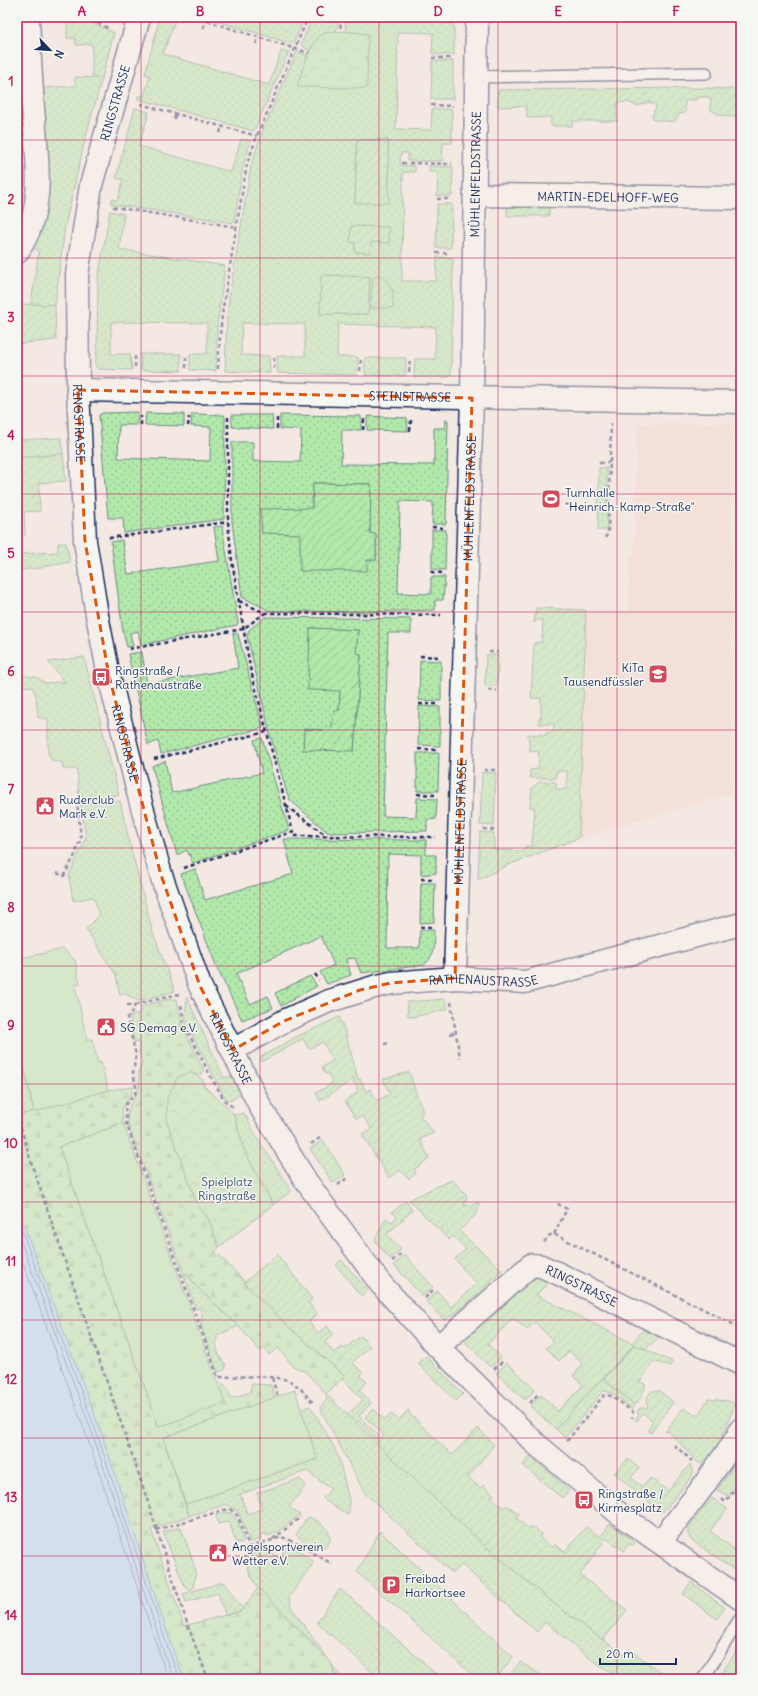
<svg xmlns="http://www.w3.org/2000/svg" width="758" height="1696" viewBox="0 0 758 1696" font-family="Delius,sans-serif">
	<defs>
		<pattern id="grass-dots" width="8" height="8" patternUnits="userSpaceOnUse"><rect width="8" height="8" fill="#b2e8aa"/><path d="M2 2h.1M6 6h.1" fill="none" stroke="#98c795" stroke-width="1.8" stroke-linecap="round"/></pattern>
		<pattern id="forest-firs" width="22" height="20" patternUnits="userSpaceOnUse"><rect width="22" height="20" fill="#b2e8aa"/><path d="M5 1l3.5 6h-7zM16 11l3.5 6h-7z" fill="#98c795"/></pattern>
		<pattern id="park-crowns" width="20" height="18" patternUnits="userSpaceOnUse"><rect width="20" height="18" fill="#b2e8aa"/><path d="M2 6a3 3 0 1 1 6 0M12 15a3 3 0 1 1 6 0" fill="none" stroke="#98c795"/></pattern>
		<pattern id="garden-furrows" width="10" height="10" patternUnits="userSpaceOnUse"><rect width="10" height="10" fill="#b2e8aa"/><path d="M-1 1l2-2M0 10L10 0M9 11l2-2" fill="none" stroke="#98c795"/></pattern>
	</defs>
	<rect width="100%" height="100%" fill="#f4e8e2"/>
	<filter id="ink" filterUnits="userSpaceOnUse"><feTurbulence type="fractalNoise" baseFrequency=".025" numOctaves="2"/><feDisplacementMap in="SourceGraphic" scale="8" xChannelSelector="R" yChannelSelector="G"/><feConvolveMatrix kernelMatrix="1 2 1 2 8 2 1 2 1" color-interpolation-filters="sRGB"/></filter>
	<g filter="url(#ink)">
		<polygon fill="#f1d8cf" points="732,423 732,793 579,838 586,610 628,611 630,556 634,556 637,424"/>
		<g fill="url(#grass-dots)" stroke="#668c84" fill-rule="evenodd">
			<polygon points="160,17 180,17 182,20 175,20 163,54 269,85 281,51 289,51 254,131 138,99 138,96 144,96 150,76 145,74"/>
			<polygon points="203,17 305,17 293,44"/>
			<polygon points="325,17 337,17 338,25 336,32 331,32 315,43 310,51 301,45 310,23"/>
			<path d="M345 17H442L443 24H454V55L432 54 433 33 398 32 396 129 431 130 432 109H452V143H443L442 161H408V153H401L400 165 415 166V172H403L402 281H436L437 257 453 258 451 374 448 377H414L415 359H435L436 327 338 324 337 357H358L357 375 278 373 277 356H305V324L242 323 241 355 269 356 270 373 225 371 227 314 229 298 251 166 261 135 297 51 308 56 301 74 298 87 368 34 346 33ZM357 140H388L389 181 355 203ZM389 227 371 242 355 252V243ZM321 275 370 277 368 314H321Z"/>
			<polygon points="432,61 453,61 453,99 431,99"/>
			<polygon points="42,73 43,88 75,86 75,77 102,78 85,140 65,226 55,305 31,304 39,250 31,248"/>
			<polygon points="135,108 149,112 139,146 231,172 241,139 251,141 243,166 234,223 111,204 112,199 118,200 123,180 116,178"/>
			<polygon points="429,166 453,167 452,196 437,196 438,172 429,172"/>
			<polygon points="437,204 452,204 451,248 436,248"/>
			<polygon points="110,211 124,214 119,249 225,266 217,326 216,371 190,370 190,354 207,354 207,323 111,322 111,354 130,354 132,370 98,369 95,365 97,350 98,279"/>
			<polygon points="140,354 181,354 181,371 141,370"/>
			<polygon points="365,358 406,358 405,376 365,375"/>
			<polygon points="138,412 137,425 119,425 118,458 210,461 211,427 191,426 192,414 224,415 225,417 224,519 124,533 123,518 108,518 99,415 103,413"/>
			<polygon points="146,413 184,414 184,426 145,425"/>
			<polygon points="232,415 272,415 273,429 232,427"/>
			<path d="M280 415 361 416V430H342L341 464 434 465V428H445L446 419H447L448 421 446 524H432L433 502 400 501 398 593 431 594V577H445L443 600H435V610L364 612 270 611 242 597 232 522V442H253V461L300 462 301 430 280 429ZM313 483 371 484 370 534H376V560H367L301 571V534L312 508Z"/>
			<polygon points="367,416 407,418 408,431 367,430"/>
			<polygon points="61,438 63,454 17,458 17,440"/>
			<polygon points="599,468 607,468 607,530 598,530"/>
			<polygon points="222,526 238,623 237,625 141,645 138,631 130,633 133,646 127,647 123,632 111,542 122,540 128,574 219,561 214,527"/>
			<polygon points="432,530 446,530 445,570 432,569"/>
			<polygon points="58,543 66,543 70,562 42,567 42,568 17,570 17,554 58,552"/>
			<path d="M265 617 411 619V633H388L383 816 416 817 417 798 437 799 436 819 427 820V831L330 833 326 831 290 800 287 793 270 734 247 635 249 630ZM310 628 358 630 356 654H361L354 751 304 729 324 730 333 728 334 711 339 710 340 691Z"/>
			<polygon points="233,633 238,634 263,728 161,754 158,741 148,745 128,654 142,652 147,684 238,668"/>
			<polygon points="486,655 498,655 497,686 485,686"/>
			<polygon points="84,657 119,795 79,797 77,769 63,769 62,762 52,761 48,753 48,718 38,718 36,695 32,687 17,685 17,675 36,677 45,683 65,682 48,662"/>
			<polygon points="420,660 441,661 441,701 419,700"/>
			<polygon points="419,706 440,707 440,746 418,745"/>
			<polygon points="262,738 289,830 193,863 187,850 177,855 152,766 165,761 172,793 262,773 254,740"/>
			<polygon points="417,753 439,753 438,791 417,791"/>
			<polygon points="482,772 496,773 494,826 480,825"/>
			<polygon points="120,801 131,849 153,933 175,991 139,1001 125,994 120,995 116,975 86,929 99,916 94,897 73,901 69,876 86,837 81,804"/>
			<path d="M284 839 426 840V855H436V873L421 875V855L388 854 387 948H419L420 930H434C433 944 436 955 424 965L361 973 355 958 346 959 351 975 327 984 320 972 334 965 321 936 236 974 250 1004 268 996 273 1008 242 1020 217 968 181 874 195 869 205 900 293 874Z"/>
			<polygon points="421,883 435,883 434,922 420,923"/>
			<polygon points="310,976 317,986 281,1006 275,993"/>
			<polygon points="187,997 224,1078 234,1075 244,1092 230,1101 226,1099 187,1025 185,1016"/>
			<polygon points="17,1035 34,1112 24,1115 17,1090"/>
			<polygon points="244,1113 254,1132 291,1191 273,1205 244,1150 234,1115"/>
			<path d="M187 1273 195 1285 238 1326 217 1336C215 1348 218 1356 226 1365L225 1370 220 1372 217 1371 199 1319 203 1318 200 1308 196 1309 184 1275Z"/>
			<path d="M646 1327 662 1334 646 1349 635 1345 604 1379 635 1405 631 1409C623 1402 614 1391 603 1391L565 1438 556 1429 633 1345 632 1343Z"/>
			<polygon points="507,1363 535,1389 525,1400 496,1373"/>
			<polygon points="326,1394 483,1544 552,1602 624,1655 629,1649 670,1679 622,1679 592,1660 545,1622 537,1632 462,1565 452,1573 364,1492 320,1408 327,1399"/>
			<polygon points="708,1399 729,1401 735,1404 720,1442 703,1466 695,1460 668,1431 665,1432 683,1408 694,1414 699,1414"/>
			<path d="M309 1406 315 1413 334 1447 339 1459 349 1500V1514L347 1515C340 1508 330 1506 323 1498L331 1489 307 1471 240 1494 247 1514 262 1509 257 1493 296 1480 300 1479 306 1485 289 1507 300 1515 276 1533 267 1536 266 1533 260 1535 261 1539 250 1542 239 1513 227 1504 189 1516 186 1504 317 1459 301 1410Z"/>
			<polygon points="741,1456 741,1480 728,1496 717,1490"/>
			<polygon points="712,1498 727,1509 710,1531 738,1552 741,1548 741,1574 691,1540 688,1534 688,1528"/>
			<polygon points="226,1512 231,1513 238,1521 244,1540 243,1542 236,1543 229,1521 218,1524 216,1515"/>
			<path d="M310 1517C321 1523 338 1534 326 1547L313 1548 296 1535 306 1519Z"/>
			<polygon points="181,1527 196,1571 193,1589 188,1590 184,1585 163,1532"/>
			<polygon points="380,1531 513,1657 496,1679 477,1679 357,1572"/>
			<polygon points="282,1546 292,1546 314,1562 289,1597 291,1607 342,1679 336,1679 331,1662 258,1588 250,1574 244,1556 254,1553 254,1550 261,1548 269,1554 270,1552 279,1558 285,1549"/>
			<polygon points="223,1582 243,1609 241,1611 225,1615 218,1593 186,1602 183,1594"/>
			<polygon points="340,1589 442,1679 380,1679 317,1622"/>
			<polygon points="741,1644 741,1679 718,1679"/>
			<polygon points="520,1662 547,1679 507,1679"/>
		</g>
		<g fill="url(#forest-firs)" stroke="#668c84">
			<path d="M177 999 182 1025 204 1071 198 1076 191 1072 167 1122 198 1206 208 1218 219 1247 215 1251 291 1329 345 1376 326 1394 306 1372 293 1366 278 1348 269 1355 264 1348 260 1351 238 1326 195 1285 187 1273 184 1275 128 1124C124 1099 144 1099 138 1072L142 1065 138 1041 134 1042 130 1016 139 1014 142 1007 144 1006 165 1000Z"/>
			<path d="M133 1087 131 1096 122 1109 123 1123 59 1147 159 1427 224 1403 217 1383C227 1382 228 1390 231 1398L251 1392V1384L271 1385 275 1398 163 1438 189 1516 151 1529 184 1626 241 1611 258 1588 331 1662 336 1679H184L174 1653 101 1432 17 1207V1116L108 1090Z"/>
		</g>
		<g fill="url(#park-crowns)" stroke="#668c84">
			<path d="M341 31 368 34 367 88 297 87C301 74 310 41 323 34 329 31 335 33 341 31Z"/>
			<polygon points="191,1072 203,1080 204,1086 231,1111 234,1115 244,1150 273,1205 219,1247 208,1218 198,1206 167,1122 167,1097 178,1077"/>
		</g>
		<g fill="url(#garden-furrows)" stroke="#668c84">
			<polygon points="67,18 82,18 114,33 102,78 92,78 92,44 76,45 75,38 67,38"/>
			<path d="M696 88 741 89V117C730 117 719 117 710 109L711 100 709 97H696V100H685V113L679 114 674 122 654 120 652 116 656 107 654 104 649 102 637 106 628 102 617 103V121H573L572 126H551V117L527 118 526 106 498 107V90Z"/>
			<polygon points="357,140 388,140 389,203 355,203"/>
			<polygon points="17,196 28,196 17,237"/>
			<polygon points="507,206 549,207 549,216 507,216"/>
			<polygon points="351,226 389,227 389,243 371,242 370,253 355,252 355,243 350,242"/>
			<polygon points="321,275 370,277 368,314 320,314"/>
			<polygon points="373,277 384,277 393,291 393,308 370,308"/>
			<polygon points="17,301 22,304 55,305 56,340 17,344"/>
			<polygon points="63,454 66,481 39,483 40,511 24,512 25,535 17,536 17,458"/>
			<polygon points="313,483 371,484 370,533 376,534 376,560 367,560 367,571 300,571 300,534 262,533 260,509 312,508"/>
			<polygon points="536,608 586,610 579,838 508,865 478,880 480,832 494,833 494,850 524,851 525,846 532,846 535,808 530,807 532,788 539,782 556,782 556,789 567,789 567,771 556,771 556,778 530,778 530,770 538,769 539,752 530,751 528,734 546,735 547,732 553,732 554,724 539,724 539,719 541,717 541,698 531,698 534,643 542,642 543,620 537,620 534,623"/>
			<polygon points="310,628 358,630 356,653 361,654 354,751 303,750 304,729 324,730 325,728 332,727 334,711 339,710 340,691 308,690"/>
			<polygon points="445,999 448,1009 445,1010 413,1017 408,1016 407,1002"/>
			<polygon points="339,1017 345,1031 358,1079 361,1080 366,1092 370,1089 377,1101 390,1094 383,1079 409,1072 422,1109 422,1113 420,1116 434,1133 420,1139 429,1158 414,1170 416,1173 409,1179 400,1170 389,1178 362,1134 372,1130 363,1116 356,1119 345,1101 357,1093 357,1087 353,1082 355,1078 320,1101 316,1093 333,1083 328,1073 325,1074 322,1067 333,1061 323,1042 309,1049 303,1039 261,1062 261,1057 296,1037"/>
			<polygon points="323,1140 345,1175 333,1183 310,1149"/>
			<path d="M452 1180 467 1195 464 1206 479 1202 477 1213 459 1231 502 1270C487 1285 463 1311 444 1320L426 1301 437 1291 451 1307 476 1284 455 1259 466 1249 453 1236 449 1240 409 1200 437 1186Z"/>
			<polygon points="406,1201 412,1211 387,1234 401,1250 390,1259 376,1242 375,1239 386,1218 392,1222 397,1217 392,1212"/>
			<polygon points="277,1254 312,1299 308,1302 317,1314 309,1322 318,1333 327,1326 333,1334 325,1342 334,1353 342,1347 344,1349 361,1336 370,1347 352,1363 363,1372 360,1376 367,1382 360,1390 371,1403 359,1416 379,1436 376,1439 358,1421 356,1423 347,1415 363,1400 342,1378 345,1376 291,1329 244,1283"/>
			<polygon points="405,1255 433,1287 422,1296 394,1265"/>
			<polygon points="341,1260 368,1290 361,1296 336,1265"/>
			<polygon points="537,1277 549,1282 536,1295 634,1344 556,1429 530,1406 541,1395 558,1411 583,1385 573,1376 583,1364 569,1351 559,1361 546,1348 554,1342 535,1322 527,1330 513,1318 488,1344 501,1358 490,1367 467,1344 465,1338 470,1331"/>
			<path d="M635 1345 673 1362 670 1366 653 1361 640 1382 645 1384C645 1393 640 1399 635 1405L604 1379Z"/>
			<polygon points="426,1356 463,1394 456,1401 419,1365 419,1363"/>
			<path d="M652 1391H660L673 1402 651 1433 648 1430 653 1421 643 1413 637 1421 635 1420 639 1414 637 1412 640 1408H648C647 1401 646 1395 652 1391Z"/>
			<polygon points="373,1409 385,1420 391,1414 399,1420 408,1410 410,1412 409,1413 452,1455 478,1428 494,1445 468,1477 480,1488 483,1485 494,1495 491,1497 504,1508 507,1505 519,1514 516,1518 529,1529 532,1526 542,1534 539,1537 551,1547 554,1544 565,1552 586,1527 600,1537 610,1524 635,1542 633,1545 628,1544 624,1551 606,1538 580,1575 627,1610 603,1640 552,1602 483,1544 376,1443 384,1435 365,1417"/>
			<polygon points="530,1456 569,1490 562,1498 523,1465"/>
			<polygon points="628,1459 639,1468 631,1478 643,1487 650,1478 668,1491 690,1464 693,1473 690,1479 664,1511 660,1511 614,1473"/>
			<polygon points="691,1582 725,1608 717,1619 683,1594"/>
		</g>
		<g fill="#b2e8aa" stroke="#668c84">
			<polygon points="63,949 75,960 80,984 75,985 87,1040 92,1039 98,1063 101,1062 108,1090 34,1112 17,1035 17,959"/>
			<polygon points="123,1123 225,1403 159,1427 59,1147"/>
			<polygon points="295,1390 317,1459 186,1504 163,1438"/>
		</g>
		<polygon fill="#aed5f8" stroke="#7393ba" points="17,1207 101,1432 174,1653 184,1679 17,1679"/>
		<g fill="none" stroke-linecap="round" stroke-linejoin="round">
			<g stroke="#56719c" stroke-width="1">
				<polyline points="17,1217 97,1434 170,1654 180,1679"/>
				<polyline points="17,1231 93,1435 165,1656 174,1679"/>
				<polyline points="17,1246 87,1437 168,1679"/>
			</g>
			<g stroke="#1b2f5e" stroke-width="14">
				<g id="service">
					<polyline points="477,77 706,73"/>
					<polyline points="703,1679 741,1617"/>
				</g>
			</g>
			<g stroke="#1b2f5e" stroke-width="25">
				<g id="minor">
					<path id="s1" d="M139 17 91 185 77 275 78 390 85 541 97 615 109 676 139 796 161 875 200 986 261 1108 306 1181 380 1283 438 1347 536 1444 623 1517 741 1599"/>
					<path id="s2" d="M475 195 741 198"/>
					<path d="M17 252C47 211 37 156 33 108 31 78 29 47 28 17"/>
					<path id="s3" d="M78 390 741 402"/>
					<path id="s4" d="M455 978 472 398 477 17"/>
					<path id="s5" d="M233 1050 284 1021 329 1001 374 987 391 983 455 978 525 982 741 924"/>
					<path id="s6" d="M438 1347 531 1265 541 1266 559 1274 741 1364"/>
					<polyline points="660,1542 699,1492 736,1439 741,1429"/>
				</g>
			</g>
			<g stroke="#1b2f5e" stroke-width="2.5" stroke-dasharray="4 3" stroke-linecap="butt">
				<polyline points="85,17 110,29"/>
				<polyline points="194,17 309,53"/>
				<polyline points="340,17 341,31"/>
				<polyline points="203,28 206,21"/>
				<polyline points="256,44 258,37"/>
				<polyline points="432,58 452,58"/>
				<polyline points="140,104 257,136"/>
				<polyline points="431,105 453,106"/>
				<polyline points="174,119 176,114"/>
				<polyline points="220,133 222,126"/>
				<polyline points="402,163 452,164"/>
				<polyline points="437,199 451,199"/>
				<polyline points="113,207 236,227"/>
				<polyline points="436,253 450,253"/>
				<polyline points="135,367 135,354"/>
				<polyline points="186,368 186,354"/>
				<polyline points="218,369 220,335 223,307 247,164 257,136 307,20 317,17"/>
				<polyline points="274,369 274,356"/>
				<polyline points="360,371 361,357"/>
				<polyline points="409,372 410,359"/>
				<polyline points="228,417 228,522 232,561 250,667 294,836 435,837"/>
				<polyline points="141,425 141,416"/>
				<polyline points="188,426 189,417"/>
				<polyline points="277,429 277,417"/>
				<polyline points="363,430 364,419"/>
				<polyline points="410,431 411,420"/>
				<polyline points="599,463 610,462"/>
				<polyline points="432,527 444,528"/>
				<polyline points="109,538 228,522"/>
				<polyline points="605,538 608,533 611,423"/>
				<polyline points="431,572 443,573"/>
				<polyline points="239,601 265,613 441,615"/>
				<polyline points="129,649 243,629 265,613"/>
				<polyline points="489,652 498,652"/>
				<polyline points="420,656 440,657"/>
				<polyline points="488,690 497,690"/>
				<polyline points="419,704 439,704"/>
				<polyline points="418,749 437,750"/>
				<polyline points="154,759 266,732"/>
				<polyline points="484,770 496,770"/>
				<polyline points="417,794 436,795"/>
				<polyline points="286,806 327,836"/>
				<polyline points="483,829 494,830"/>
				<polyline points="184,868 292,832"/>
				<polyline points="57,873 64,876 75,855 81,838 77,801 115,798"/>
				<polyline points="421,879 434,879"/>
				<polyline points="420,927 433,927"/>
				<polyline points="315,974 319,980"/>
				<polyline points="451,1002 460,1058"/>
				<path d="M127 1005H135L131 1014 127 1018 136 1055 133 1072 136 1087 135 1094 125 1105 126 1123 218 1377C236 1377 277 1374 292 1382 301 1388 307 1396 314 1404"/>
				<polyline points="135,1005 179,994"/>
				<polyline points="181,1005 184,1024 211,1077 225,1101 234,1108"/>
				<polyline points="450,1034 456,1032"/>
				<polyline points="384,1044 390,1043"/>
				<polyline points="17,1114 31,1162 139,1475 189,1629 208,1679"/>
				<polyline points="311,1144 321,1137"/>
				<polyline points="338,1185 347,1178"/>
				<polyline points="554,1234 567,1209 556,1203"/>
				<polyline points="544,1242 550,1235 554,1234 741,1328"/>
				<polyline points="392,1261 403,1253"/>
				<polyline points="425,1298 434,1289"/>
				<polyline points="494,1369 504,1360"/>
				<polyline points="272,1378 278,1397"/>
				<polyline points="530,1403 539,1393"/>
				<polyline points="567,1441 604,1395 612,1396 633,1412 632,1418"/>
				<polyline points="674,1445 692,1461"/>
				<polyline points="722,1499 725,1502 741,1482"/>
				<polyline points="156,1530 224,1510 230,1509 238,1516 249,1547"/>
				<polyline points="273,1539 301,1517"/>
				<polyline points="242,1549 282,1537 300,1545 332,1564"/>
			</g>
			<use href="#service" stroke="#f6f6f2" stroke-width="11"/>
			<use href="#minor" stroke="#f6f6f2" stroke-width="22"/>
		</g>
	</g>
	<path d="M0 0H758V1696H0ZM78 390 472 398 455 978 391 983 360 990 284 1021 233 1050 200 986 161 875 109 676 85 541Z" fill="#f4e8e2" fill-opacity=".55" fill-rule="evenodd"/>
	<path fill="none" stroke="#de5710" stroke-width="3" stroke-dasharray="8 5" stroke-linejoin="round" d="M78 390 472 398 455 978 391 983 360 990 284 1021 233 1050 200 986 161 875 109 676 85 541Z"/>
	<path fill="none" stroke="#c2185b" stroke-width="1" stroke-opacity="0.55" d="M141 17V1679M260 17V1679M379 17V1679M498 17V1679M617 17V1679M17 140H741M17 258H741M17 376H741M17 494H741M17 612H741M17 730H741M17 848H741M17 966H741M17 1084H741M17 1202H741M17 1320H741M17 1438H741M17 1556H741"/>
	<defs>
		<g id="stadium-square" transform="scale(1)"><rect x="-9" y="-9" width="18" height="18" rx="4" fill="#d1495b" stroke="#f6f6f2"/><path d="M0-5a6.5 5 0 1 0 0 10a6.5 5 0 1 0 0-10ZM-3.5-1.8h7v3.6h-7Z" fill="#fff"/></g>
		<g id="school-square" transform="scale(1)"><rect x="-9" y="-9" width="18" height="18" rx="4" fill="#d1495b" stroke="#f6f6f2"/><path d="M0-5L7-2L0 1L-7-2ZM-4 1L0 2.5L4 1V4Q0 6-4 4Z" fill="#fff"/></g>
		<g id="bus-square" transform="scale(1)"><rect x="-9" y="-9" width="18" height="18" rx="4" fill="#d1495b" stroke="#f6f6f2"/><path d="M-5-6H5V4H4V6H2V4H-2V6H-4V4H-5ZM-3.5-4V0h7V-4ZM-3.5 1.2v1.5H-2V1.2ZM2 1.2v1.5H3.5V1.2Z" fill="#fff"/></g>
		<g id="civic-square" transform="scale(1)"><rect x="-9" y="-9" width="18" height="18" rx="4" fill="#d1495b" stroke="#f6f6f2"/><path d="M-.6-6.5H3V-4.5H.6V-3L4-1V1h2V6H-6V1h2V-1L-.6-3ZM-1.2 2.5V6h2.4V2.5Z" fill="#fff"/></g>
		<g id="parking-square" transform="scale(1)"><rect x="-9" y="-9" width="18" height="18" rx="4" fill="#d1495b" stroke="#f6f6f2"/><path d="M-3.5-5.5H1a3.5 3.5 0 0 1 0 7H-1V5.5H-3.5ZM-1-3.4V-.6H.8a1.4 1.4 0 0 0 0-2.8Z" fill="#fff"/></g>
	</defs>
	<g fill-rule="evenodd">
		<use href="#stadium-square" x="551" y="499"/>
		<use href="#school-square" x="658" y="674"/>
		<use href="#bus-square" x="101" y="677"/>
		<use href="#civic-square" x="45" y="806"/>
		<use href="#civic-square" x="106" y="1027"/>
		<use href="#bus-square" x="584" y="1500"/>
		<use href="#civic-square" x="218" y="1553"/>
		<use href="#parking-square" x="391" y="1585"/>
	</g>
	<g text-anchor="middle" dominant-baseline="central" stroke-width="3" stroke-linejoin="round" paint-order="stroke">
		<g font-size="12" fill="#1b2f5e" stroke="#f6f6f2">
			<text transform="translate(115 103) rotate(-74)">RINGSTRASSE</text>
			<text stroke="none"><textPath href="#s4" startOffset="804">MÜHLENFELDSTRASSE</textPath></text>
			<text stroke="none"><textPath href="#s2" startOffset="133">MARTIN-EDELHOFF-WEG</textPath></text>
			<text stroke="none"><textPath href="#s3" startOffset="332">STEINSTRASSE</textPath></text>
			<text stroke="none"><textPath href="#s1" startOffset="414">RINGSTRASSE</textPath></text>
			<text stroke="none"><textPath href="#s4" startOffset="480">MÜHLENFELDSTRASSE</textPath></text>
			<text stroke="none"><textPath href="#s1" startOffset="738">RINGSTRASSE</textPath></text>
			<text stroke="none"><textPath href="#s4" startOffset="156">MÜHLENFELDSTRASSE</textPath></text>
			<text stroke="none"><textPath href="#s5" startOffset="265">RATHENAUSTRASSE</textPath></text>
			<text stroke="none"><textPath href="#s1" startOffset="1062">RINGSTRASSE</textPath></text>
			<text stroke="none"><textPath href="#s6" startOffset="179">RINGSTRASSE</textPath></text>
		</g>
		<g font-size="12" fill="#1b2f5e" stroke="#f6f6f2" text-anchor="start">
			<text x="565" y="492">Turnhalle<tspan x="565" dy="14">"Heinrich-Kamp-Straße"</tspan></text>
			<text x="644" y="667" text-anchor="end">KiTa<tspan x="644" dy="14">Tausendfüssler</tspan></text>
			<text x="115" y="670">Ringstraße /<tspan x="115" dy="14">Rathenaustraße</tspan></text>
			<text x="59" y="799">Ruderclub<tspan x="59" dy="14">Mark e.V.</tspan></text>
			<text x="120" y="1027">SG Demag e.V.</text>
			<text x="598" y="1493">Ringstraße /<tspan x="598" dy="14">Kirmesplatz</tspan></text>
			<text x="232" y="1546">Angelsportverein<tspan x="232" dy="14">Wetter e.V.</tspan></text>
			<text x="405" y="1578">Freibad<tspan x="405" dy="14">Harkortsee</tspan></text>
		</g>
		<g font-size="12" fill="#39546d" stroke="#f6f6f2">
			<text x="227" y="1181">Spielplatz<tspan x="227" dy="14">Ringstraße</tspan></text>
		</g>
	</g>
	<rect width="758" height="1696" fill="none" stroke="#f6f6f2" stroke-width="44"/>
	<g transform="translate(50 50) rotate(115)" stroke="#f6f6f2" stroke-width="3" paint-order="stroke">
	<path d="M0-3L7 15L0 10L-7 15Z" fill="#1b2f5e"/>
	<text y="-6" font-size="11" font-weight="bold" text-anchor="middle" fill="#1b2f5e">N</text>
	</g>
	<path d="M600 1658v6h76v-6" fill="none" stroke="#1b2f5e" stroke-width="2"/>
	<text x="606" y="1658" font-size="12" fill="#1b2f5e" stroke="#f6f6f2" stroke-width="3" paint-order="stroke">20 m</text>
	<rect x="22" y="22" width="714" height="1652" fill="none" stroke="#c2185b" stroke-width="1.5"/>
	<g font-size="13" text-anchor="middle" font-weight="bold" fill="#c2185b">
		<text x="82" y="16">A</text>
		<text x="200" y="16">B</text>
		<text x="320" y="16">C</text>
		<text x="438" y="16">D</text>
		<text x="558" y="16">E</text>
		<text x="676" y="16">F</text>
		<text x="11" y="86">1</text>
		<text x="11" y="204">2</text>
		<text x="11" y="322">3</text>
		<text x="11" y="440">4</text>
		<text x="11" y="558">5</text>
		<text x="11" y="676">6</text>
		<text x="11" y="794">7</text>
		<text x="11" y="912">8</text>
		<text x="11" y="1030">9</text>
		<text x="11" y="1148">10</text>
		<text x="11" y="1266">11</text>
		<text x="11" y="1384">12</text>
		<text x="11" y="1502">13</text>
		<text x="11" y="1620">14</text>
	</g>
</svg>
